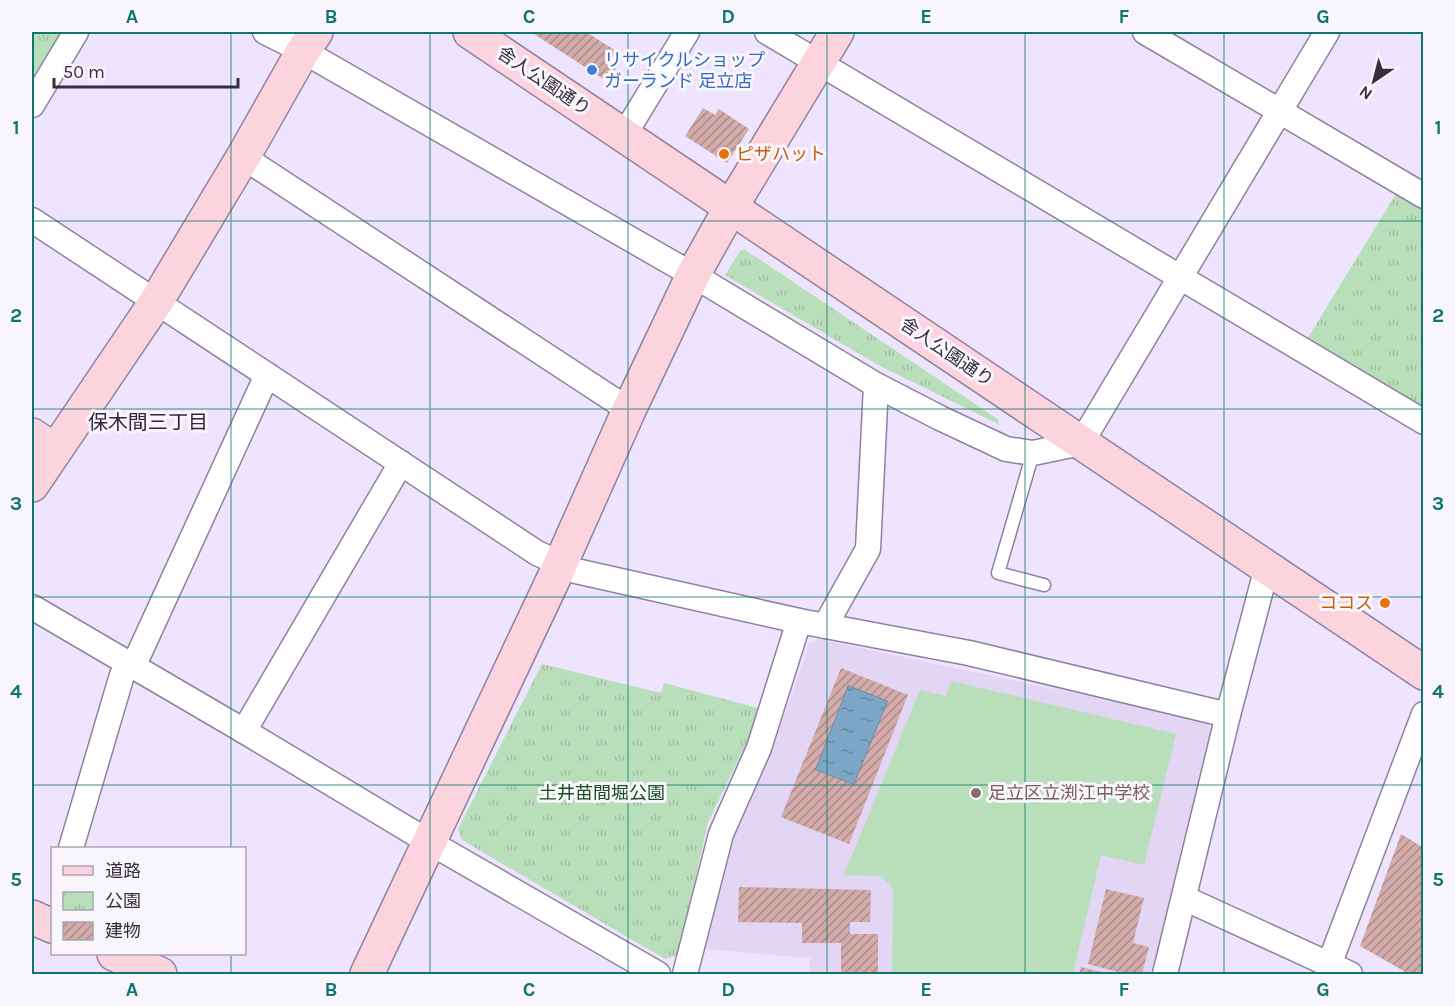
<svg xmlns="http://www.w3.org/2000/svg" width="1455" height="1006" viewBox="0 0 1455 1006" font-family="Karla,'Noto Sans JP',sans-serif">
	<defs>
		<pattern id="park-tufts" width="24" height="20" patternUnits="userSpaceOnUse" patternTransform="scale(1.5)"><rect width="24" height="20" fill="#b9deba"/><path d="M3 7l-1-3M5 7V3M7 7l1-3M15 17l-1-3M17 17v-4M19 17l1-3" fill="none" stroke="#a0bfa1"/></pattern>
		<pattern id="water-ripples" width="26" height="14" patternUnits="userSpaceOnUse" patternTransform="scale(1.5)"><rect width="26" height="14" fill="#7ea6c7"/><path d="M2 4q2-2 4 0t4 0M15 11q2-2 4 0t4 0" fill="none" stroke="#6888a3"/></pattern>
		<pattern id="building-hatch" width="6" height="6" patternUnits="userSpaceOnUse" patternTransform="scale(1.5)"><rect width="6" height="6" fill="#d3acaa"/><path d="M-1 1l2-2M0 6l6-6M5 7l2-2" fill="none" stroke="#ac8c8c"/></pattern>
	</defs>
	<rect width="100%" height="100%" fill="#efe4fe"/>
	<polygon fill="#e3d5f4" points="818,639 1206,721 1214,734 1151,974 809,974 810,958 704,949 734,837 773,748 809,644"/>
	<polygon fill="#b9deba" points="951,681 1176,734 1144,865 1101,855 1073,974 892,974 893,888 881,876 844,875 920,690 946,696"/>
	<g fill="url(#park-tufts)">
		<polygon points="32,32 59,32 60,34 32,78"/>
		<polygon points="1397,192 1423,208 1423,410 1306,341"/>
		<polygon points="744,249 999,420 998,424 880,366 725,275 740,251"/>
		<polygon points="542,664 661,693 664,683 758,708 749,738 708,822 678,955 665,959 462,840 458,829"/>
	</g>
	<polygon fill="url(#water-ripples)" stroke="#68829d" stroke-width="1.5" points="848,685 888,701 854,785 815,770"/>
	<g fill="url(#building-hatch)" fill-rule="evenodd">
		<polygon points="531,32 586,32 616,51 609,62 617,67 608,82"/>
		<polygon points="703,108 715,115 719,109 749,129 727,163 685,136"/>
		<path d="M841 668 908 695 849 844 781 817ZM848 685 888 701 854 785 815 770Z"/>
		<polygon points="1401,834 1424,848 1424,974 1409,974 1360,946"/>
		<polygon points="739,887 871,890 870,922 850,922 850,934 878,934 878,974 841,974 841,943 802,943 802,923 738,922"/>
		<polygon points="1106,889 1144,898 1133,943 1149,947 1142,974 1124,973 1124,974 1117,974 1118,972 1088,964"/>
		<polygon points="1081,967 1109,974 1079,974"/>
	</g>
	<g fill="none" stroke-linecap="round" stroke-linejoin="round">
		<g stroke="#8f82a0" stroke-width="15">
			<polyline id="lane" points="1033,453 998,573 1044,585"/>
		</g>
		<g stroke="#8f82a0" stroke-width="27">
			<g id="street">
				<polyline points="265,32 303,51 693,275 876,385 940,418 1006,449 1033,453 1081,443 1327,32"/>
				<polyline points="767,32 1424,422"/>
				<polyline points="1145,32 1424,196"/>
				<polyline points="32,105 76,32"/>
				<polyline points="624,135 687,32"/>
				<polyline points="243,157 629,410"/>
				<polyline points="32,220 537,553 576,571 799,621 969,653 1228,715"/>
				<polyline points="32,607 244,731 429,842 658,974"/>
				<polyline points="825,626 868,549 876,385"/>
				<polyline points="244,731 401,463"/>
				<polyline points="71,848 122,675 129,665 138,656 267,375"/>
				<polyline points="1184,898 1350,974"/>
				<polyline points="1329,965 1424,714"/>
				<polyline points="685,974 721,834 759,748 799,621"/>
				<polyline points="1165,974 1228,715 1267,567"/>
			</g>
		</g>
		<g stroke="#8f82a0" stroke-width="36">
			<g id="secondary">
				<polyline points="470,32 1424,673"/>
				<polyline points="32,435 54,450"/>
				<polyline points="32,485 156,302 243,157 303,51 316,32"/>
				<polyline points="32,917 52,926"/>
				<polyline points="114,954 160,974"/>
				<polyline points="367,974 560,565 629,410 693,275 731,207 837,32"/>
			</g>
		</g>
		<use href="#lane" stroke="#fff" stroke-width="12"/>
		<use href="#street" stroke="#fff" stroke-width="24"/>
		<use href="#secondary" stroke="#fbd4de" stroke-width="33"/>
	</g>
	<path fill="none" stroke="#0f766e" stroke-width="1.5" stroke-opacity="0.55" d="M231 32V848M430 32V974M628 32V974M827 32V974M1025 32V974M1224 32V974M32 221H1424M32 409H1424M32 597H1424M32 785H1424M231 954V974"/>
	<circle fill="#3f7fe0" stroke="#f8f5fc" stroke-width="2" cx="592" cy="70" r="6"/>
	<g fill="#e8710a" stroke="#f8f5fc" stroke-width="2">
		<circle cx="724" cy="154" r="6"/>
		<circle cx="1385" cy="603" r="6"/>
	</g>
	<circle fill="#8d6e63" stroke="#f8f5fc" stroke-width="2" cx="976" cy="793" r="6"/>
	<g text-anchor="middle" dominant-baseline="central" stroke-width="6" stroke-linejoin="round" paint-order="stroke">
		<g font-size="18" fill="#366cbe" stroke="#f8f5fc" text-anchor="start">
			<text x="604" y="60">リサイクルショップ<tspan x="604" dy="21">ガーランド 足立店</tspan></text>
		</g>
		<g font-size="18" fill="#352f3c" stroke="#f8f5fc">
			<text transform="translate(544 81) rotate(34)">舎人公園通り</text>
			<text transform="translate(947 352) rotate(34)">舎人公園通り</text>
		</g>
		<g font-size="18" fill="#c56008" stroke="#f8f5fc" text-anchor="start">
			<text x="736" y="154">ピザハット</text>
			<text x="1373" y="603" text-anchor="end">ココス</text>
		</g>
		<g font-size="18" fill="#174e1f" stroke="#f8f5fc">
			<text x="602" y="793">土井苗間堀公園</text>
		</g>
		<g font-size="18" fill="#785e54" stroke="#f8f5fc" text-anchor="start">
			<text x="988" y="793">足立区立渕江中学校</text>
		</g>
		<g font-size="20" fill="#31253e" stroke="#f8f5fc">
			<text x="148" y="422">保木間三丁目</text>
		</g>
	</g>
	<rect width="1455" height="1006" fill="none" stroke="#f8f5fc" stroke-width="66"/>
	<rect x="51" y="847" width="195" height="108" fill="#f8f5fc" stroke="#aaa6af" stroke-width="1.5"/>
	<rect x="63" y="866" width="30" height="9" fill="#fbd4de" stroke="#aaa6af" stroke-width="1.5"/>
	<text x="105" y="877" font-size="18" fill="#352f3c">道路</text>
	<rect x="63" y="892" width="30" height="18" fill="url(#park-tufts)" stroke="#aaa6af" stroke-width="1.5"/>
	<text x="105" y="907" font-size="18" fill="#352f3c">公園</text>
	<rect x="63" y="922" width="30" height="18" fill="url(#building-hatch)" stroke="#aaa6af" stroke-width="1.5"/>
	<text x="105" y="937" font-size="18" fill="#352f3c">建物</text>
	<g transform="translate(1374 81) rotate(215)" stroke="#f8f5fc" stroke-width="4.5" paint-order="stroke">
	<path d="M0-4.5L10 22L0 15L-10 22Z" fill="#352f3c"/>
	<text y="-9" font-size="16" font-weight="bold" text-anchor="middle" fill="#352f3c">N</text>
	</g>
	<path d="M54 78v9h184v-9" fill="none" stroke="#352f3c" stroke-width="3"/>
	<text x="63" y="78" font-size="18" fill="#352f3c" stroke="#f8f5fc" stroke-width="4.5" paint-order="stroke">50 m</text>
	<rect x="33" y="33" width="1389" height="940" fill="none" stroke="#0f766e" stroke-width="2"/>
	<g font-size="20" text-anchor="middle" font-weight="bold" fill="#0f766e">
		<text x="132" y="23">A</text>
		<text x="331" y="23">B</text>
		<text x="529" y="23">C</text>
		<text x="728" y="23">D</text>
		<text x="926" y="23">E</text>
		<text x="1124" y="23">F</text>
		<text x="1323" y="23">G</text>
		<text x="16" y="134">1</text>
		<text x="1438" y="134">1</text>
		<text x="16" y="322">2</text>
		<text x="1438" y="322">2</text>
		<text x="16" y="510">3</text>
		<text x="1438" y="510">3</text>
		<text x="16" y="698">4</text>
		<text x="1438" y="698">4</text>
		<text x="16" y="886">5</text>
		<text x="1438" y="886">5</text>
		<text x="132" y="996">A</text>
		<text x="331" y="996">B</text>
		<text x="529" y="996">C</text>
		<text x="728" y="996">D</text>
		<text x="926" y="996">E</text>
		<text x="1124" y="996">F</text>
		<text x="1323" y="996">G</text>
	</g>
</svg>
